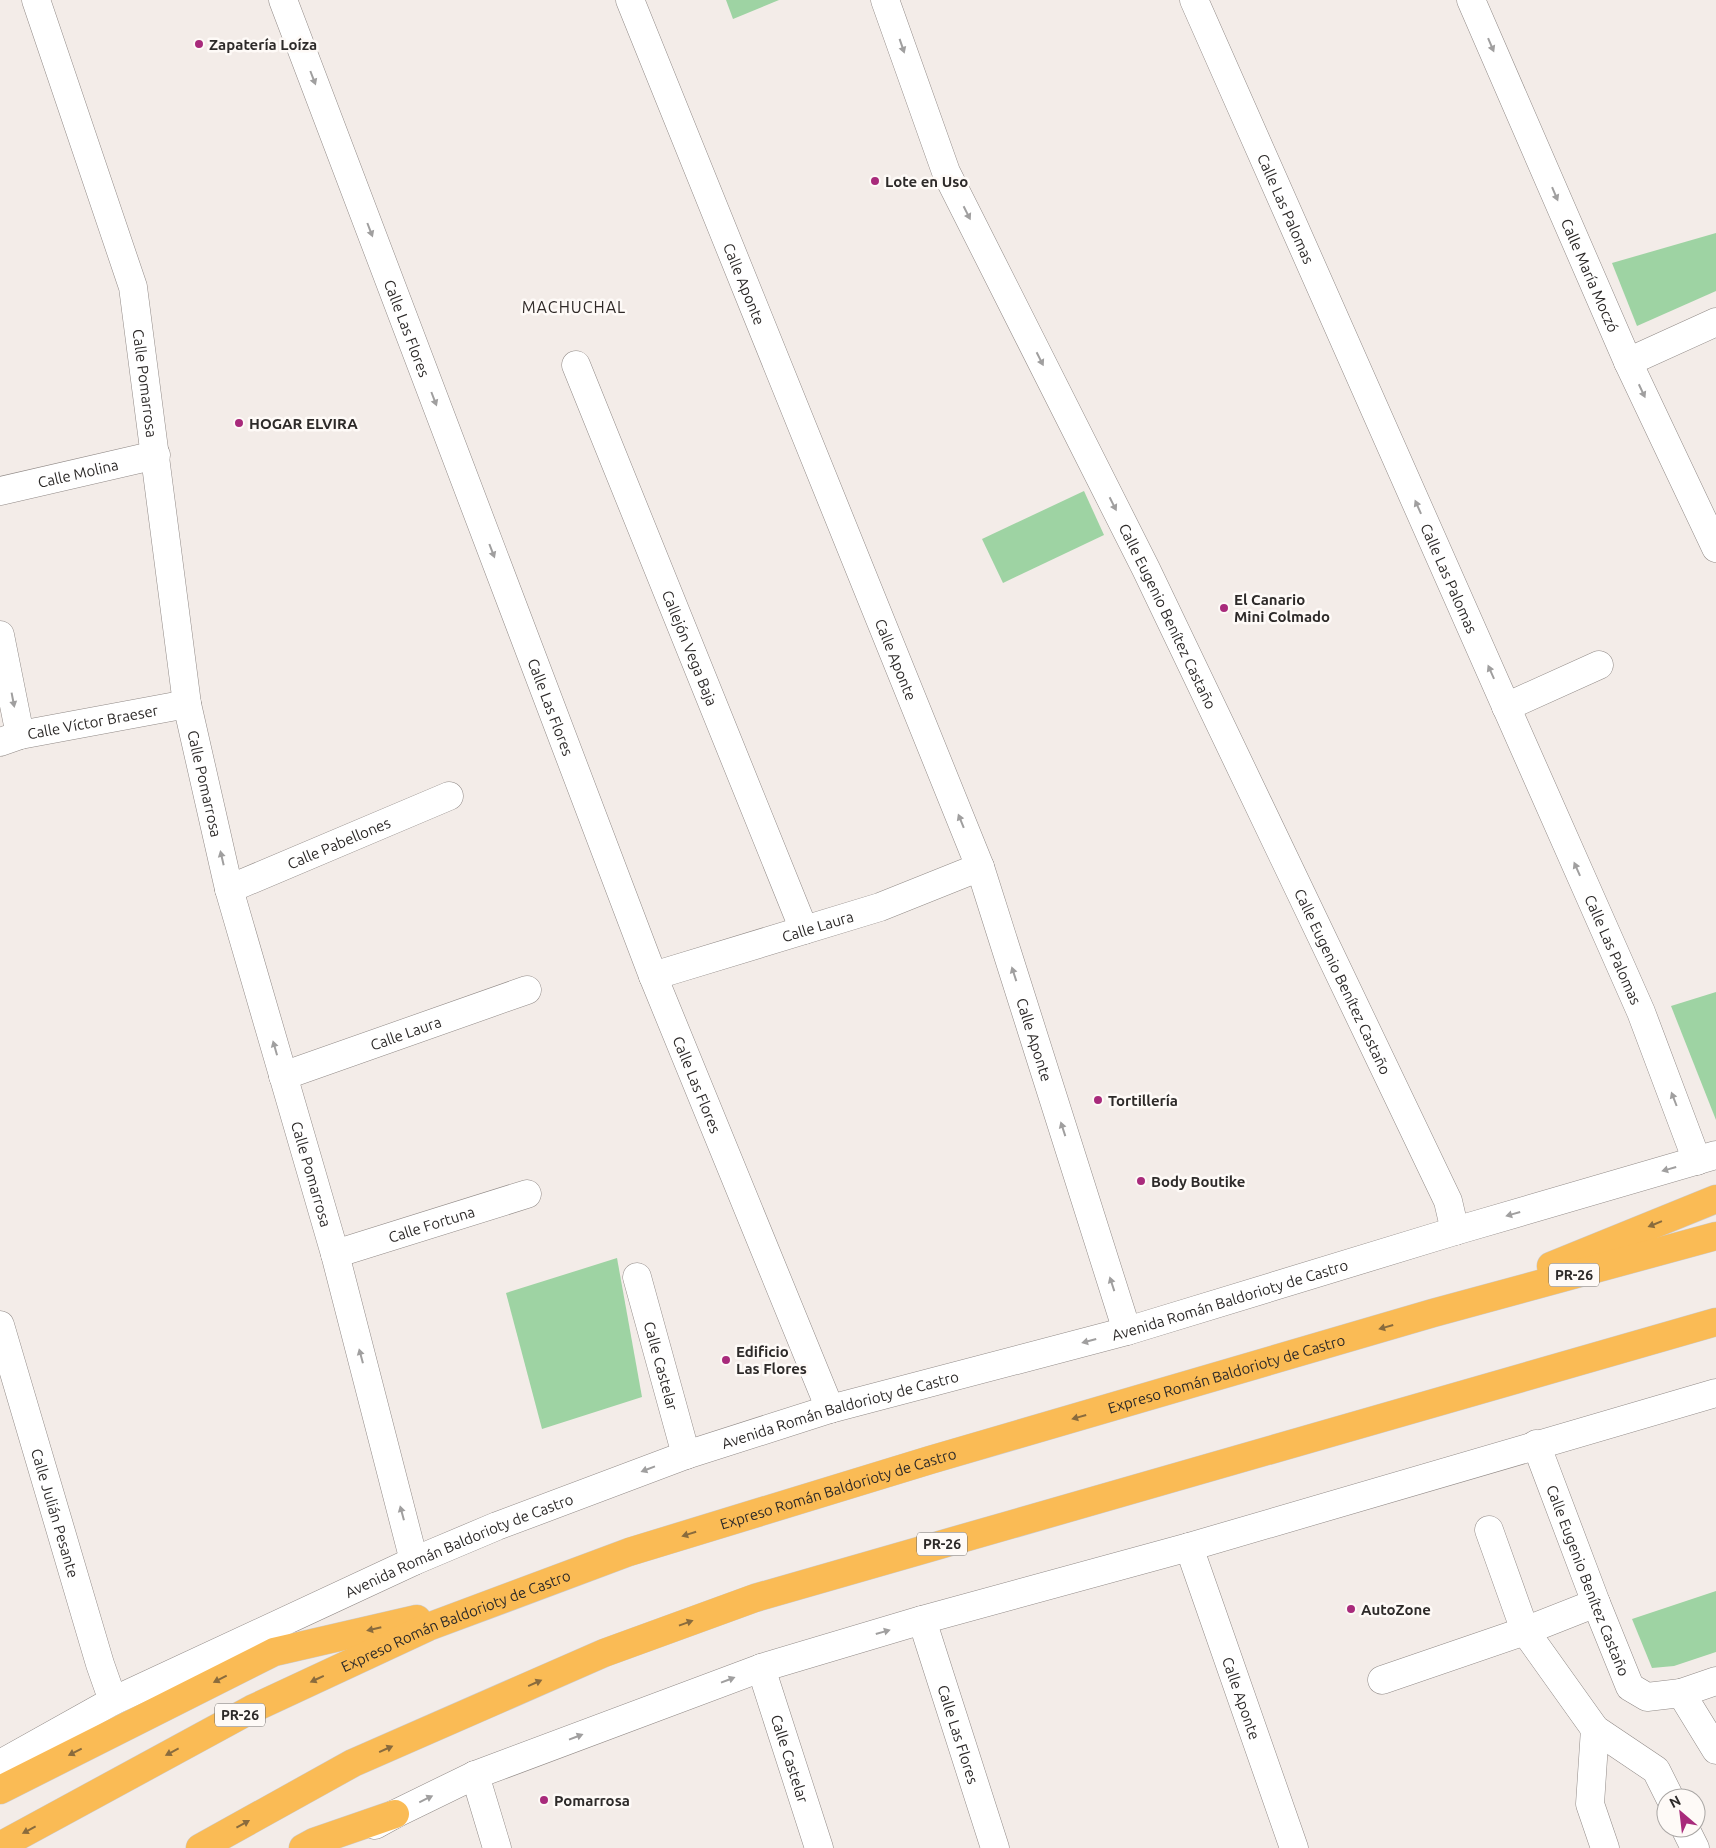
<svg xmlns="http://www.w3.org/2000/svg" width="1716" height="1848" viewBox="0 0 1716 1848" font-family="Ubuntu,sans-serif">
	<rect width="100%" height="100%" fill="#f3ece8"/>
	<g fill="#9ed3a3">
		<polygon points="726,0 779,0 733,19"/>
		<polygon points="1716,233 1716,291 1637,326 1612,263"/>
		<polygon points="1084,491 1104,535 1003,583 982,539"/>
		<polygon points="1716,992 1716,1120 1671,1006"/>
		<polygon points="617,1258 642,1397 542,1429 506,1293"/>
		<polygon points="1716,1591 1716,1652 1674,1666 1652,1668 1632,1619"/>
	</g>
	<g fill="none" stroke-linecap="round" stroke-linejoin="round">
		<g stroke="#918a87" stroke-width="29">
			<g id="minor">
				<path id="s1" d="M36 0 133 287 187 704 229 889 335 1254 414 1561"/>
				<path id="s2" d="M283 0 653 976 830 1409"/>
				<path id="s3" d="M630 0 980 867 1127 1331"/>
				<path id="s4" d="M885 0 946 172 1146 569 1448 1201 1455 1231"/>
				<path id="s5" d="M1194 0 1641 1012 1697 1161"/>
				<path id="s6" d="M1471 0 1628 362 1716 548"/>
				<polyline points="1628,362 1716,322"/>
				<path id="s7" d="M576 365 804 930"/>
				<path id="s8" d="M0 491 156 455"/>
				<polyline points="0,635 20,735"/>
				<polyline points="1506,707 1599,665"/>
				<path id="s9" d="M0 742 20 735 187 704"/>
				<path id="s10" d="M229 889 449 796"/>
				<path id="s11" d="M653 976 880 907 980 867"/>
				<path id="s12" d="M283 1076 527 990"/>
				<path id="s13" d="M335 1254 527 1194"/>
				<path id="s14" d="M637 1277 686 1455"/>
				<path id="s15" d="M0 1325 100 1664 113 1701"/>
				<path id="s16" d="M1536 1444 1596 1603 1630 1687 1647 1697 1681 1693 1716 1750"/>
				<polyline points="1489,1530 1525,1631 1595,1729 1656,1770 1670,1798"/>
				<path id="s17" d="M1189 1547 1294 1848"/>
				<path id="s18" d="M922 1620 995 1848"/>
				<path id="s19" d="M761 1668 819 1848"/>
				<polyline points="1382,1680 1525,1631 1596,1603"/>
				<polyline points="1681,1693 1716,1681"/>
				<polyline points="1595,1729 1590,1804 1605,1848"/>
				<path id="s20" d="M0 1764 113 1701 414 1561 497 1526 686 1455 830 1409 1127 1331 1455 1231 1716 1155"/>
				<polyline points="475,1775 497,1848"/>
				<polyline points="375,1825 395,1814 475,1775 761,1668 922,1620 1189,1547 1716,1393"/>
				<polyline points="1685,1828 1695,1848"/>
			</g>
		</g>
		<g stroke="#cdcccc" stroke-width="29">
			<g id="highway">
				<polyline points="1551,1266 1716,1199"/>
				<polyline points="0,1790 274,1652 417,1619"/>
				<path id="s21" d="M0 1846 252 1709 428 1627 629 1552 930 1460 1433 1313 1716 1236"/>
				<polyline points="200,1848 353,1763 604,1653 755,1598 1716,1322"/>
				<polyline points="303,1848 314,1842 395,1814"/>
			</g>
		</g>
		<use href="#minor" stroke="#fff" stroke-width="28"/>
		<use href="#highway" stroke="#fabb55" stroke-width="28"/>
	</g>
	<defs><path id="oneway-solid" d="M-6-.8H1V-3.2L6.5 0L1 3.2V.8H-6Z" transform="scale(1.25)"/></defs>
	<g fill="#a09f9f">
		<use href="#oneway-solid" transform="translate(1491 45) rotate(67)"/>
		<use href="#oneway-solid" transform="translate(902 46) rotate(71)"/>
		<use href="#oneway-solid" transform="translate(313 78) rotate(69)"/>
		<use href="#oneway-solid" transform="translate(1555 194) rotate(67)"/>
		<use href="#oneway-solid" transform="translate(967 213) rotate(63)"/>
		<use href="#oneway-solid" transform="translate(370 230) rotate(69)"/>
		<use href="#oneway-solid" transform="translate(1040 359) rotate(63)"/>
		<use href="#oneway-solid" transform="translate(1642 391) rotate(65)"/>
		<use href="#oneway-solid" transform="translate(434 399) rotate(69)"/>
		<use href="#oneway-solid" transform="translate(1113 504) rotate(63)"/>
		<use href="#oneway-solid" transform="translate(1418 507) rotate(-114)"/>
		<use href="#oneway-solid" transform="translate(492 551) rotate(69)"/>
		<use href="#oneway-solid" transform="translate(1491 672) rotate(-114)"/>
		<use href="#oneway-solid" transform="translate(13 700) rotate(79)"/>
		<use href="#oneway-solid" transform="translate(961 821) rotate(-112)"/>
		<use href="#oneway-solid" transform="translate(222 858) rotate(-103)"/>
		<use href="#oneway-solid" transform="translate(1577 869) rotate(-114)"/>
		<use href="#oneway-solid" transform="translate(1014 974) rotate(-108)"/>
		<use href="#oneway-solid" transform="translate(275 1048) rotate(-106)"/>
		<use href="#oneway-solid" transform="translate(1674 1099) rotate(-111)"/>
		<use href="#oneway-solid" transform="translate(1063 1129) rotate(-108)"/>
		<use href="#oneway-solid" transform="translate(1669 1169) rotate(164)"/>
		<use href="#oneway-solid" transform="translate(1513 1214) rotate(164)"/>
		<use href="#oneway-solid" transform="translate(1112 1284) rotate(-108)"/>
		<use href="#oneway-solid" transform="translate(1089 1341) rotate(165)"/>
		<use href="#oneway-solid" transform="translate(361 1356) rotate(-105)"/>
		<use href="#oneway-solid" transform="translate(648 1469) rotate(159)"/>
		<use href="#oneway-solid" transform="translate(402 1513) rotate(-105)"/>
		<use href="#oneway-solid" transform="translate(883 1632) rotate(-16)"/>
		<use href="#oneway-solid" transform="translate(728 1680) rotate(-21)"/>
		<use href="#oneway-solid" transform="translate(576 1737) rotate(-21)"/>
		<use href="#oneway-solid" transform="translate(426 1799) rotate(-26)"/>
	</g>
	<g fill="#896b3d">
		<use href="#oneway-solid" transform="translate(1655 1224) rotate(158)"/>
		<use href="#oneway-solid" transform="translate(1386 1327) rotate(164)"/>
		<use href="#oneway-solid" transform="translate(1079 1417) rotate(164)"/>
		<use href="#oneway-solid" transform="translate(689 1534) rotate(163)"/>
		<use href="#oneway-solid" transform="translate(686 1623) rotate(-20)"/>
		<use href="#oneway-solid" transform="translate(374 1629) rotate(167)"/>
		<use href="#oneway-solid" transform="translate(220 1679) rotate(153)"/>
		<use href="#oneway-solid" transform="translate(317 1679) rotate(155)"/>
		<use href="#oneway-solid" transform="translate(535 1683) rotate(-24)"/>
		<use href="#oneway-solid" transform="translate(386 1749) rotate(-24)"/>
		<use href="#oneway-solid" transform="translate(75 1752) rotate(153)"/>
		<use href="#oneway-solid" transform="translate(172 1752) rotate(152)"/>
		<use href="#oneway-solid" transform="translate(243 1824) rotate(-29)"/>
		<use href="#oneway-solid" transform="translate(29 1830) rotate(152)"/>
	</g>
	<g fill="#a82a7b" stroke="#fefaf7" stroke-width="2">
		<circle cx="199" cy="44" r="5"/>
		<circle cx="875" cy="181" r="5"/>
		<circle cx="239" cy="423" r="5"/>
		<circle cx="1224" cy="608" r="5"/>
		<circle cx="1098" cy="1100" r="5"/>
		<circle cx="1141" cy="1181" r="5"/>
		<circle cx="726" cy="1360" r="5"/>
		<circle cx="1351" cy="1609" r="5"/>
		<circle cx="544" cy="1800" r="5"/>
	</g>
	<g text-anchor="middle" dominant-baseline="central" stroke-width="5" stroke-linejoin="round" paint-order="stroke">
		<g fill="#fefaf7" stroke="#6c6867" stroke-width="1">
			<rect x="1549" y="1263.5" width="50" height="23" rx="4"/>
			<rect x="917" y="1532.5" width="50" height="23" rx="4"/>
			<rect x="215" y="1703.5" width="50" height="23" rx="4"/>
		</g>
		<g font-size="14" font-weight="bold" fill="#2d2a29">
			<text x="1574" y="1275">PR-26</text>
			<text x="942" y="1544">PR-26</text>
			<text x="240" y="1715">PR-26</text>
		</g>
		<g font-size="15" font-weight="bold" fill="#2d2a29" stroke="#fefaf7" text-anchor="start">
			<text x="209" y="44">Zapatería Loíza</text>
			<text x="885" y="181">Lote en Uso</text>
			<text x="249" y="423">HOGAR ELVIRA</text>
			<text x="1234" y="599">El Canario<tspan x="1234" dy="17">Mini Colmado</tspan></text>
			<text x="1108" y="1100">Tortillería</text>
			<text x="1151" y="1181">Body Boutike</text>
			<text x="736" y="1351">Edificio<tspan x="736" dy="17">Las Flores</tspan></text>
			<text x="1361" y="1609">AutoZone</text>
			<text x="554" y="1800">Pomarrosa</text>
		</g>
		<g font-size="15" fill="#2d2a29" stroke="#fefaf7">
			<text stroke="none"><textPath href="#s5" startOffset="228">Calle Las Palomas</textPath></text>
			<text stroke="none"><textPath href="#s6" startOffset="300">Calle María Moczó</textPath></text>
			<text stroke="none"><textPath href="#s3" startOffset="306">Calle Aponte</textPath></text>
			<text stroke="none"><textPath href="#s2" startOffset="351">Calle Las Flores</textPath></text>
			<text stroke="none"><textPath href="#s1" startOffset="400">Calle Pomarrosa</textPath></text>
			<text stroke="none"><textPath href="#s8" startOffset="80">Calle Molina</textPath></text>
			<text stroke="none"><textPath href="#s5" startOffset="632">Calle Las Palomas</textPath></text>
			<text stroke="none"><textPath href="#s4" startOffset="679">Calle Eugenio Benítez Castaño</textPath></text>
			<text stroke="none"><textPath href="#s7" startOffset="305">Callejón Vega Baja</textPath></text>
			<text stroke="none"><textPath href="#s3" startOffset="711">Calle Aponte</textPath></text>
			<text stroke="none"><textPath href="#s2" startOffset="756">Calle Las Flores</textPath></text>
			<text stroke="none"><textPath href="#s9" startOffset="95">Calle Víctor Braeser</textPath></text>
			<text stroke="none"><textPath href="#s1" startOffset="805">Calle Pomarrosa</textPath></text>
			<text stroke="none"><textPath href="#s10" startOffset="119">Calle Pabellones</textPath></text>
			<text stroke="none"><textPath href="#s11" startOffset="172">Calle Laura</textPath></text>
			<text stroke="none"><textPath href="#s5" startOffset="1038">Calle Las Palomas</textPath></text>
			<text stroke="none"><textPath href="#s4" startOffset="1084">Calle Eugenio Benítez Castaño</textPath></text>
			<text stroke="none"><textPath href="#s12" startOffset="130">Calle Laura</textPath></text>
			<text stroke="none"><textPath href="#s3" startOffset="1116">Calle Aponte</textPath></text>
			<text stroke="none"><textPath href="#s2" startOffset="1161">Calle Las Flores</textPath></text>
			<text stroke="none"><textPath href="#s1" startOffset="1210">Calle Pomarrosa</textPath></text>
			<text stroke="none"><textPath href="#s13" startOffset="101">Calle Fortuna</textPath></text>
			<text stroke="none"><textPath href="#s20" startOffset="1319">Avenida Román Baldorioty de Castro</textPath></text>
			<text stroke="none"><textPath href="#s14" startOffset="92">Calle Castelar</textPath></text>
			<text stroke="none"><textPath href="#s21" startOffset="1319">Expreso Román Baldorioty de Castro</textPath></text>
			<text stroke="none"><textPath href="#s20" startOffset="914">Avenida Román Baldorioty de Castro</textPath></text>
			<text stroke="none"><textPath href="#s21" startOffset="914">Expreso Román Baldorioty de Castro</textPath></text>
			<text stroke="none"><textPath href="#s15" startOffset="196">Calle Julián Pesante</textPath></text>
			<text stroke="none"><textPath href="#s20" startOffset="509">Avenida Román Baldorioty de Castro</textPath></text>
			<text stroke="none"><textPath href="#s16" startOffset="146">Calle Eugenio Benítez Castaño</textPath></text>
			<text stroke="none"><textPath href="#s21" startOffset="509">Expreso Román Baldorioty de Castro</textPath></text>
			<text stroke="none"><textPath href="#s17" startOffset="160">Calle Aponte</textPath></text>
			<text stroke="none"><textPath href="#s18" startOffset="120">Calle Las Flores</textPath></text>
			<text stroke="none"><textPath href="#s19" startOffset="95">Calle Castelar</textPath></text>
		</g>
		<g font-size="16" letter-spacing="1" fill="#2f2927" stroke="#fefaf7">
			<text x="574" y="307">MACHUCHAL</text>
		</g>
	</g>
	<g transform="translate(1681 1813) rotate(332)"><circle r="24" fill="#fefaf7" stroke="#aaa7a5"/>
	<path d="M0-4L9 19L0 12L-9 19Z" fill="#a82a7b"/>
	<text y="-8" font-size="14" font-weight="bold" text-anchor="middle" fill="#2d2a29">N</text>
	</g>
</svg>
